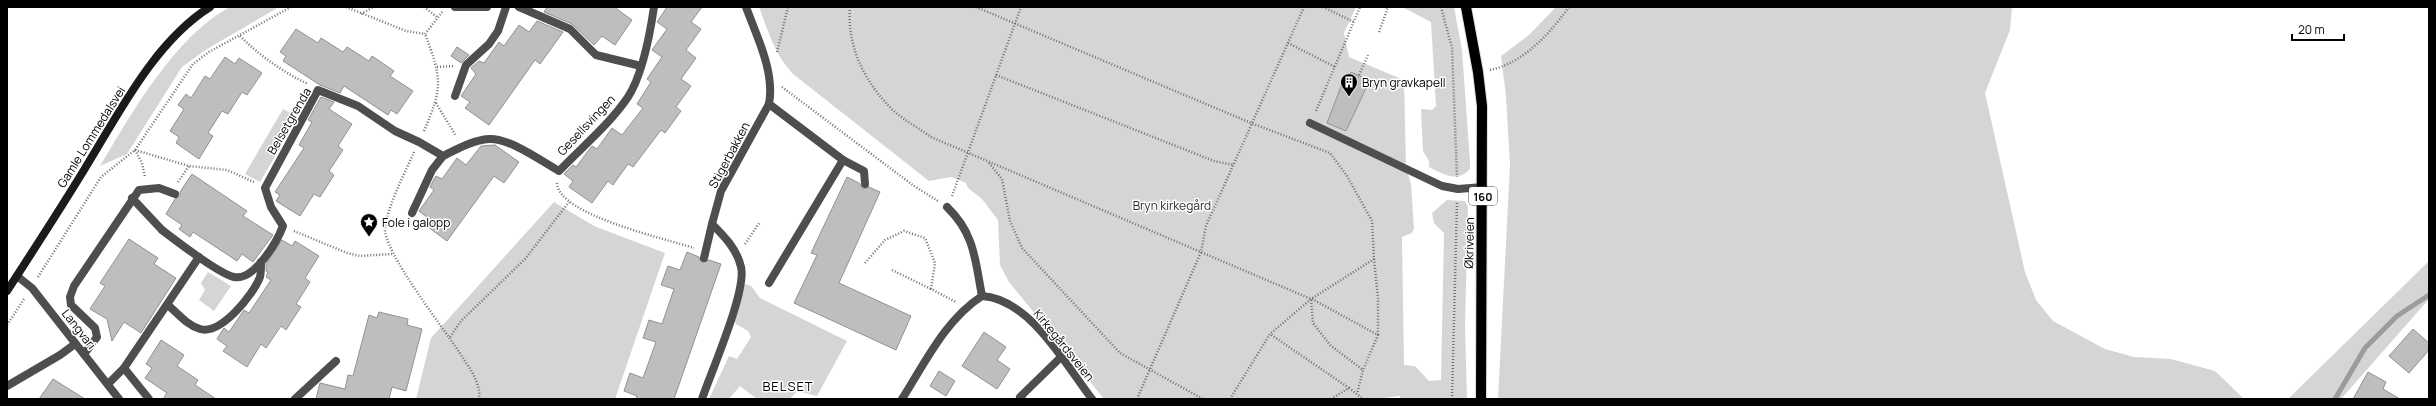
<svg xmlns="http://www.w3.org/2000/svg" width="2436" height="406" viewBox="0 0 2436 406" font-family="Manrope,sans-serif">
	<rect width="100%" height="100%" fill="#fff"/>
	<g fill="#d5d5d5">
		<path d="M230 7H279L207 49 182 67 127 154 100 166C131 114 175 36 230 7Z"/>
		<path d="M759 7H1356L1344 33 1349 57 1404 80 1406 168 1411 184 1414 229 1412 233 1402 237 1404 365 1415 366 1429 381 1441 380 1444 233 1434 223 1432 213 1447 200 1465 201 1468 207 1465 326 1467 399H1401L1400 396 1376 399H1104L1009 282 1000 265 998 220 982 199 968 188 966 183 951 177 929 181 793 74C775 55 768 31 759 7Z"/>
		<path d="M1402 7H1454L1462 50 1470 162V169C1457 183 1443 174 1429 167V161L1423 151 1421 109 1432 110 1436 106 1431 22Z"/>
		<polygon points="1556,7 2012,7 2010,30 1985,93 2025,272 2036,300 2053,321 2105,349 2134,357 2171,359 2215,371 2244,399 1498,399 1510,165 1506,96 1501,56 1529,35"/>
		<polygon points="283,109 298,117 260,182 245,174"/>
		<polygon points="554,202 594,226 665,253 615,399 416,399 431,338"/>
		<polygon points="2429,261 2429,299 2341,399 2288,399"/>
		<polygon points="208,272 231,286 214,311 199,300 205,290 201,283"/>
		<polygon points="745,284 751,286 760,298 847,341 817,396 797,391 790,399 757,399 740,386 729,399 709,399 729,356 737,359 751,337 748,331 736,324 735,321"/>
	</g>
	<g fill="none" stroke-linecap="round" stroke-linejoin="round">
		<polyline stroke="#9c9c9c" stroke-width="5" points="2335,399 2365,348 2397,316 2429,295"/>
	</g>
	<g fill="#bebebe" stroke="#929292">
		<polygon points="547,7 614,7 632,20 615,45 602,36 594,45 572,24 544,12"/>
		<polygon points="667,7 702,7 691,22 701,29 686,50 696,58 681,79 691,86 676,107 681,111 665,133 661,130 633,167 628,164 613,185 608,181 592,203 569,187 573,181 564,174 573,165 576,167 592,146 597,149 612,128 622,135 643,108 637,104 651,82 647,79 662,57 652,50 667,29 657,22"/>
		<polygon points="537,21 563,32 540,64 535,60 489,125 465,108 470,102 461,96 476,74 471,68 479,61 484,63 499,42 504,46 519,25 529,32"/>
		<polygon points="296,29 318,43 321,38 343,52 347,47 369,61 372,56 394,71 390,76 413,91 397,114 391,110 388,115 344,86 340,93 320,85 283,61 286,56 280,52"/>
		<polygon points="457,47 469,55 461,63 451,56"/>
		<polygon points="225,57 235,64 239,58 262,73 247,95 242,92 228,114 222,111 208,133 213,136 199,159 176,143 179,137 170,131 184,109 178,105 186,94 191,98 205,76 210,79"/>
		<polygon points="1351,72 1366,79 1364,85 1367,86 1346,131 1327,123 1345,76 1348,78"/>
		<polygon points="321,97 334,102 329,109 352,124 338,146 343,150 329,171 334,175 320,197 314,194 300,216 276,201 280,195 275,192 304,148 299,145 312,122 308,120"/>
		<polygon points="495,145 519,162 504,183 494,176 447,241 424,224 428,218 419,211 434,190 430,187 434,179 436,176 442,179 457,158 466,165 481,146"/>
		<polygon points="192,174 247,211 243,216 273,235 253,262 242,254 237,261 193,232 190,237 179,229 182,225 166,214 175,199 180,196 180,192"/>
		<polygon points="847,177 859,183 863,189 869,187 880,192 839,283 911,316 896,350 794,303 817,255 811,253"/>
		<polygon points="129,239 158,258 154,264 176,278 141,333 124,322 112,341 107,319 90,309 105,286 100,283"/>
		<polygon points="282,240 292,246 295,241 319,256 305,278 310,282 296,304 301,307 293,319 286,330 281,326 266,348 261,344 247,367 223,351 227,346 217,339 224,328 229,332 244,310 249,313 271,280 266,277 268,272 266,271 266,264"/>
		<polygon points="687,252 699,257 702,263 709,260 721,264 674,399 636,399 637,396 624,391 630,373 643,378 656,342 643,338 649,320 662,324 674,289 661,285 668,266 680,270"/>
		<polygon points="379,312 408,319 407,325 422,329 406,391 392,387 389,399 316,399 320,383 345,389 348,375 353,376 369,315 377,318"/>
		<polygon points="2413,329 2429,343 2429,350 2409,373 2389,356"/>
		<polygon points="984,332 1006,347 997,360 1010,369 997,389 962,366"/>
		<polygon points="161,340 184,355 177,366 198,380 195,385 216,399 163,399 167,393 145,378 152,368 146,364"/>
		<polygon points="939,371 955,381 946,396 930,386"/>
		<polygon points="2368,372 2386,382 2383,389 2400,399 2353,399"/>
		<polygon points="53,379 85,399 39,399"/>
	</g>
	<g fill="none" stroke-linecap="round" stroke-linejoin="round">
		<g stroke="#dbdbdb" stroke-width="12">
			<polyline id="primary" points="1466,7 1478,72 1482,106 1481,399"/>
		</g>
		<g stroke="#707070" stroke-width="2.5" stroke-dasharray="1 2" stroke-linecap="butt">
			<polyline points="346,7 406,31 425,34"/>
			<polyline points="424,7 437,17"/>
			<path d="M850 7C847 44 862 77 887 104 898 117 917 127 931 137L1311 299 1313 323 1330 345 1363 370 1357 394"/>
			<polyline points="976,7 1251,123 1330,153 1347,176 1372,221 1374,259 1311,299 1270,334"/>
			<polyline points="1323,7 1354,22"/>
			<polyline points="1441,7 1452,48 1457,177"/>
			<polyline points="361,14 373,7"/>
			<polyline points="1379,32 1388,7"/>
			<polyline points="425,34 443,11"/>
			<path d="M240 36C260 56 283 72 308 84"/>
			<polyline points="1288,43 1335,67"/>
			<polyline points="777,52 788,7"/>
			<polyline points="437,67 453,66"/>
			<path d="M1490 70C1524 63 1550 33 1569 7"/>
			<polyline points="996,75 1214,161 1234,165"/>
			<polyline points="1359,75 1368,55"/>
			<polyline points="782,87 914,186 938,201"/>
			<polyline points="436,103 456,136"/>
			<polyline points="1316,111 1360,7"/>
			<path d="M424 131C443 87 442 79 425 34"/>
			<polyline points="135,150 189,166 227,170 254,182"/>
			<polyline points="135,150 142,163 145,177"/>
			<path d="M414 152C404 175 390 201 385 226 381 250 447 332 463 358 471 370 481 384 479 399"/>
			<polyline points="989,163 1002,179 1010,221 1022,248 1120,353 1203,399"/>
			<polyline points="178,182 189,166"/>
			<path d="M557 183C558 215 667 239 694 248"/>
			<polyline points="952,196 1021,7"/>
			<polyline points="294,231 347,253 360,256 392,254"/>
			<polyline points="745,244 760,222"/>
			<polyline points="1374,259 1378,298 1378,335"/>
			<polyline points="865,263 885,240 904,231 925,238 935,263 931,289 956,302"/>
			<polyline points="892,270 931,289"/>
			<polyline points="38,277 101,177 135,150 193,64 209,52 291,7"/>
			<polyline points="1312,299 1378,335 1363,370"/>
			<polyline points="7,325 24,299"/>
			<polyline points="450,337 461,321 525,259 569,202"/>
			<polyline points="1137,399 1201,252 1206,226 1304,7"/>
			<polyline points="1230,399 1270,334 1349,388"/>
			<polyline points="1331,399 1349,388 1363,399"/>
			<polyline points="1452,399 1457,202"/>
		</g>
		<g stroke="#4e4e4e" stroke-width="8">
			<polyline points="1310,123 1442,186 1458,189 1483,187"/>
			<polyline points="843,160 864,171 865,184"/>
			<polyline points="132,198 162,230"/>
			<path d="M947 207C975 234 975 260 982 296"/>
			<polyline points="704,258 712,224"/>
			<polyline points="769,283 843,160 769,104"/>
			<polyline points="84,354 97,337 95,328 71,305 70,297 74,286 139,190 159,188 175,194"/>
			<polyline points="7,386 60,355 75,344"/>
			<polyline points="295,399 336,361"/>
			<polyline points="1022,399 1020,397 1061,357"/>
		</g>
		<g stroke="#4e4e4e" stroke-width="8">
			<polyline points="455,7 487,7"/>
			<polyline points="519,7 570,29 596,55 641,66"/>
			<polyline points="455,96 466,65 489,44 498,31 506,7"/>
			<polyline points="412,213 432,170 443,156"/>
			<path d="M162 230C175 240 220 274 234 277 254 281 277 242 283 226L271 207 265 188 318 90 358 106 395 131 419 142 443 156C457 149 473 140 489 139 510 138 541 161 559 171 582 147 609 125 628 97 643 74 650 34 654 7"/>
			<polyline points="17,276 32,288 119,399"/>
			<path d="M168 305C178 314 187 325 200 329 221 335 253 295 260 277 261 273 261 266 261 262"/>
			<polyline points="124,368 149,399"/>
			<polyline points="108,384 124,368 199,257"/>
			<path d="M702 399C711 372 747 291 741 267 737 249 724 236 712 224L721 191 769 104C775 72 757 37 746 7"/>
			<path d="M902 399C925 363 945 320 982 296 1030 299 1065 364 1092 399"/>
		</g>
		<path stroke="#1b1b1b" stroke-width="8" d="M7 291C33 251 59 211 84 170 118 115 154 42 210 7"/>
		<use href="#primary" stroke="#000" stroke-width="10"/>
	</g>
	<defs>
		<g id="building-pin" transform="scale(0.9)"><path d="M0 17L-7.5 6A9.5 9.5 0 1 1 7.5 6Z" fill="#000" stroke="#fff"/><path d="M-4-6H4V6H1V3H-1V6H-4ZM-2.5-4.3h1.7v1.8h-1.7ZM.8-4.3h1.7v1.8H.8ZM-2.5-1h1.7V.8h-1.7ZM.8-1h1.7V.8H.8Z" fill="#fff"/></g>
		<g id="sight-pin" transform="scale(0.9)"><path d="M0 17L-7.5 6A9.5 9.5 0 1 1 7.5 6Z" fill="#000" stroke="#fff"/><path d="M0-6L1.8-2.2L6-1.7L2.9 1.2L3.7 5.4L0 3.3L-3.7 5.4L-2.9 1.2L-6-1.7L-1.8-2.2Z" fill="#fff"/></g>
	</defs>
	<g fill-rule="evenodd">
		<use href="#building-pin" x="1349" y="82"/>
		<use href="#sight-pin" x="369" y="222"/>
	</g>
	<g text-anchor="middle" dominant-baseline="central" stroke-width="3" stroke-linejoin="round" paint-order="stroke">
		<rect fill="#fff" stroke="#4c4c4c" stroke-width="1" x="1469" y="187" width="28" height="18" rx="3"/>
		<g font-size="11" font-weight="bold" fill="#000">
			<text x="1483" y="196">160</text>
		</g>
		<g font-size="12" fill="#000" stroke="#fff" text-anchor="start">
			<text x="1362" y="82">Bryn gravkapell</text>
			<text x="382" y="222">Fole i galopp</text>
		</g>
		<g font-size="12" fill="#000" stroke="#fff">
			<text transform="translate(289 121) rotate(-60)">Belsetgrenda</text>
			<text transform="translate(586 125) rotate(-47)">Gesellsvingen</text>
			<text transform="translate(91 137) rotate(-58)">Gamle Lommedalsvei</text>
			<text transform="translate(729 155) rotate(-62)">Stigerbakken</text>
			<text transform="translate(1469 243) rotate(-89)">Økriveien</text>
			<text transform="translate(79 329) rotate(52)">Langvari</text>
			<text transform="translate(1064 345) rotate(51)">Kirkegårdsveien</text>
		</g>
		<g font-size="12" fill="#2c2c2c" stroke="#fff">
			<text x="1172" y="205">Bryn kirkegård</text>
		</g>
		<g font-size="13" letter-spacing="1" fill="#000" stroke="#fff">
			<text x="788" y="386">BELSET</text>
		</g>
	</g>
	<rect width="2436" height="406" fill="none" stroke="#000000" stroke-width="16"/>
	<path d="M2292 34v6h52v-6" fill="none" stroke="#000000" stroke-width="2"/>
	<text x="2298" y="34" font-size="12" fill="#000000" stroke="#ffffff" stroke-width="3" paint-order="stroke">20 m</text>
</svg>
